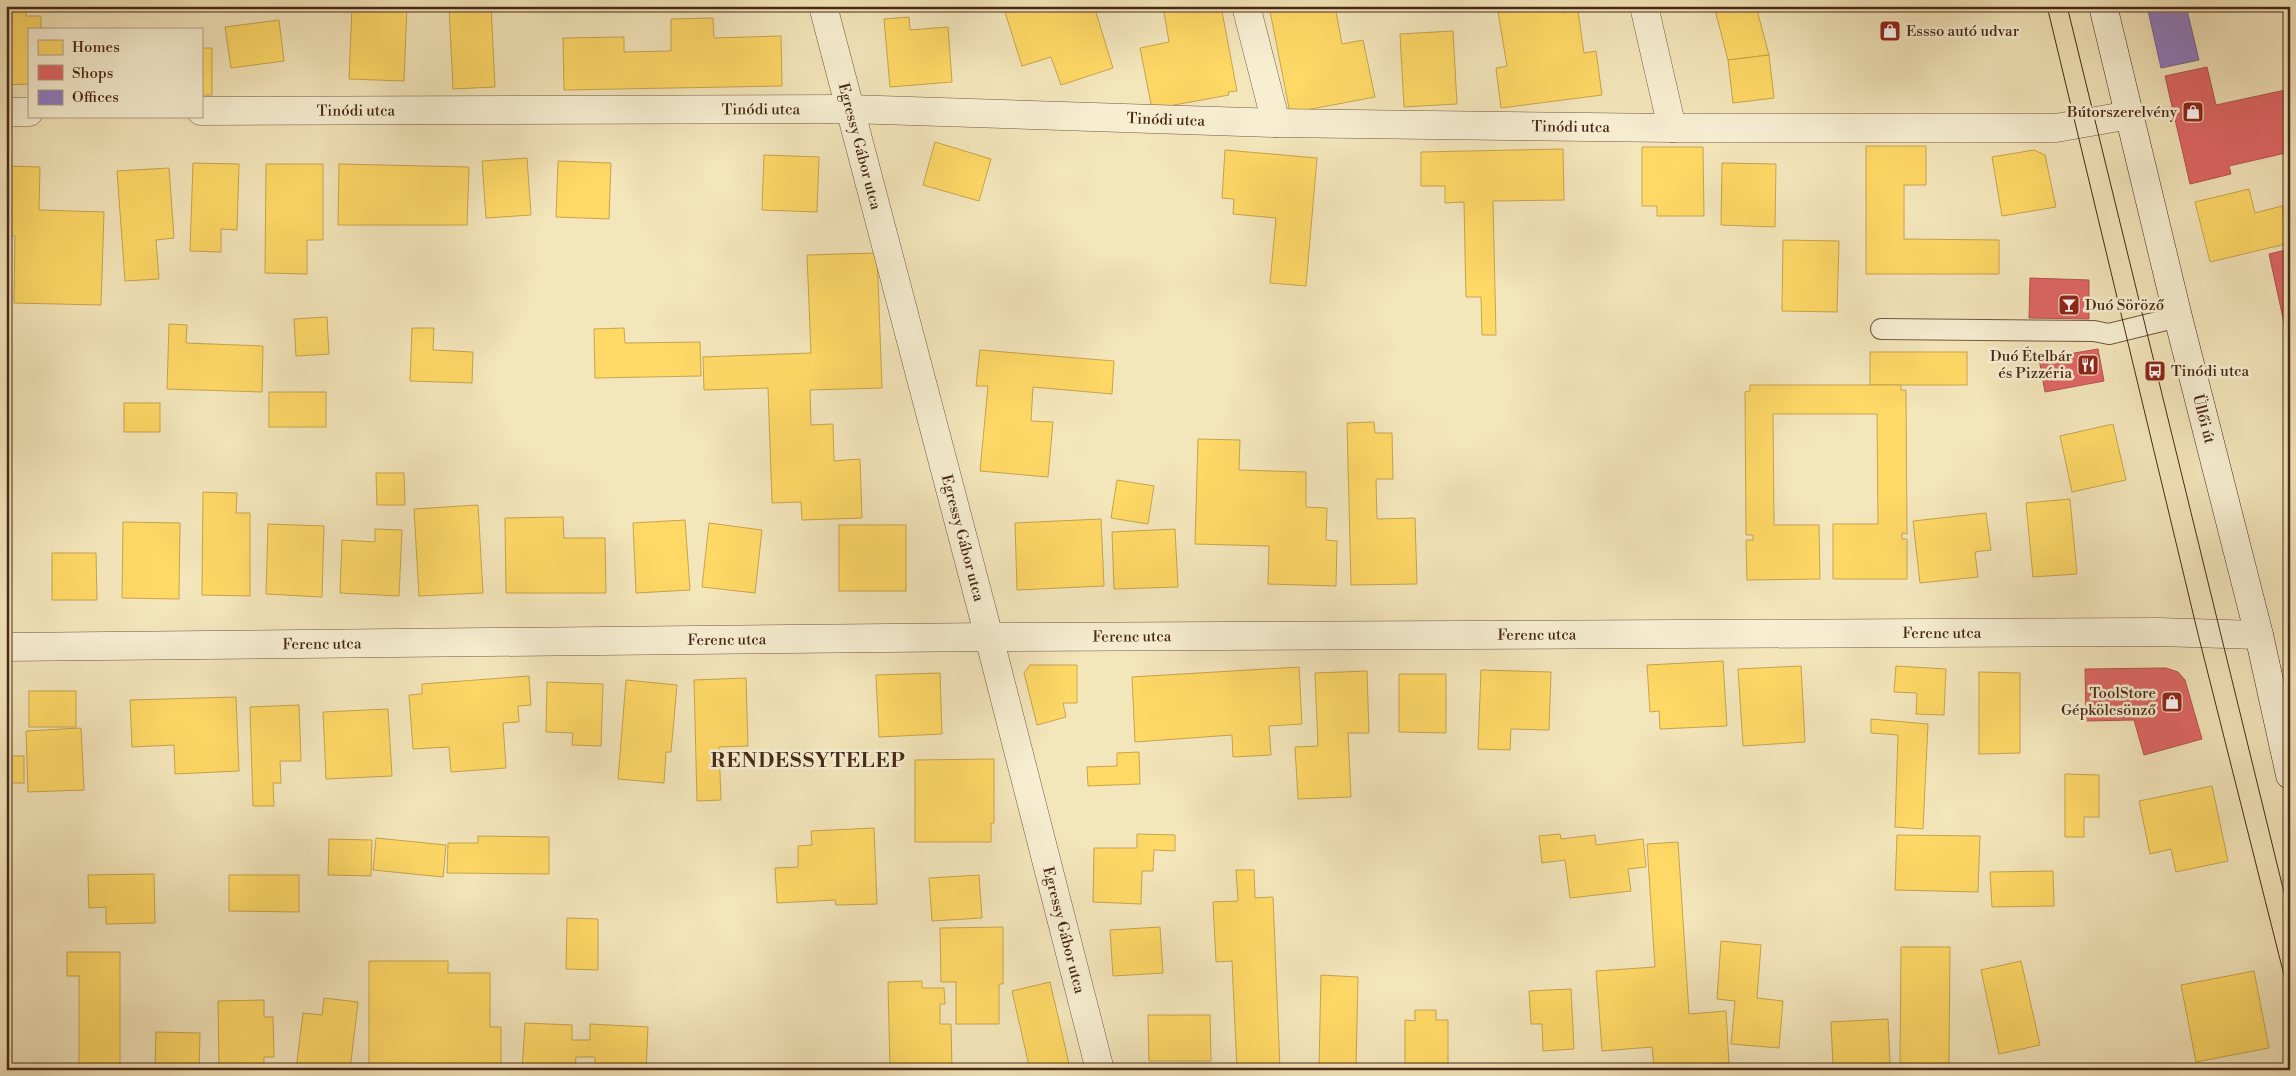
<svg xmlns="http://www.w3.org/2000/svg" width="2296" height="1076" viewBox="0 0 2296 1076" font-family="'Libre Bodoni',serif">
	<rect width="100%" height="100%" fill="#f4e6bb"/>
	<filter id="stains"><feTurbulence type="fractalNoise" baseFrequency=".004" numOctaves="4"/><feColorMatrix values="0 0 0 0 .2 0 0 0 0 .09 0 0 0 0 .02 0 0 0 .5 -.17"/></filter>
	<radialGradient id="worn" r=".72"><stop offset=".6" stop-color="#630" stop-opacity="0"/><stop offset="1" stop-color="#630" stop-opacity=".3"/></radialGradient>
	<g fill="#ffd966" stroke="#c8a44e">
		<polygon points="6,6 25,6 26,16 41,16 41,29 29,29 29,84 6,85"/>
		<polygon points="352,6 407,6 404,81 349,79"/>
		<polygon points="449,6 491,6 495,87 453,89"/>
		<polygon points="1003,6 1044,6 1045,9 1055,6 1094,6 1113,68 1061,85 1051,57 1022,66"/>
		<polygon points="1163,6 1221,6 1237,91 1228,92 1229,95 1152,109 1140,48 1169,42"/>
		<polygon points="1269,6 1335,6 1342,44 1363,40 1375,97 1290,113"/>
		<polygon points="1497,6 1562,6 1563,13 1578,11 1584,53 1596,51 1602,95 1501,108 1496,68 1507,66"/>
		<polygon points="1714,6 1756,6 1769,55 1728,60"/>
		<polygon points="909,17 910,30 948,27 952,82 890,87 884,19"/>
		<polygon points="713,18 714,38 781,36 782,86 564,90 563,38 624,37 624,52 671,51 671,19"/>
		<polygon points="279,20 284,61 231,68 225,27"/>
		<polygon points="1453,31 1457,104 1404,107 1400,34"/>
		<rect x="201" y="48" width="11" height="47"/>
		<polygon points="1769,55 1774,98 1733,103 1728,60"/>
		<polygon points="935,142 991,159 979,201 923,185"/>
		<polygon points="1866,146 1926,146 1926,185 1904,185 1904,239 1999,240 1999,274 1866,274"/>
		<polygon points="1642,147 1703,147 1704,216 1657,216 1657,206 1642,206"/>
		<polygon points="1563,149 1564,200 1493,201 1496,335 1482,335 1481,297 1466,297 1464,202 1445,203 1445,186 1421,186 1421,152"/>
		<polygon points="1225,150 1317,158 1306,286 1270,283 1276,218 1233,214 1234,199 1222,198"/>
		<polygon points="2034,150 2045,155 2056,207 2002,216 1992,157"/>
		<polygon points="764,155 819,157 817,212 762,210"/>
		<polygon points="527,158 531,215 486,218 482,161"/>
		<polygon points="558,161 611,163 609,219 556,217"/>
		<polygon points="193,163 239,164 237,230 221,229 221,252 190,251"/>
		<polygon points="1722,163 1776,164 1775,227 1721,225"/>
		<polygon points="266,164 323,164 323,240 307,240 307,274 265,273"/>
		<polygon points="339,164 469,167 467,225 338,225"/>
		<polygon points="6,166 40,167 39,210 104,212 101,305 14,303 15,236 6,235"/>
		<polygon points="169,168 174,238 156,240 159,279 125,281 117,171"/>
		<polygon points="2249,189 2255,213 2282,206 2290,243 2210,262 2195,202"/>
		<polygon points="1783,240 1839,241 1837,312 1782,311"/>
		<polygon points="877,253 882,388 810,390 811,425 833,424 834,461 860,459 862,518 802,520 801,502 772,503 768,388 704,390 703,357 811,353 807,255"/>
		<polygon points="327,317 329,354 296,356 294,319"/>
		<polygon points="169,324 187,325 186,343 263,346 262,392 167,389"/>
		<polygon points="412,328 434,328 433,350 473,352 472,383 410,381"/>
		<polygon points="624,328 625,343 700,342 701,376 595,378 594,329"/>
		<polygon points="980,350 1114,361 1112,394 1033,387 1031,421 1053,422 1048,477 980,471 988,386 976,386"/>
		<rect x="1870" y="352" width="97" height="33"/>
		<polygon points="1750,385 1901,385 1901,390 1906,390 1907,534 1902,533 1902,539 1907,539 1907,579 1833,579 1833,524 1878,524 1877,414 1773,414 1774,525 1819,525 1820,579 1747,580 1746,540 1753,540 1753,535 1746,535 1745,392 1750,391"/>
		<rect x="269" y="392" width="57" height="35"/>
		<rect x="124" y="403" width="36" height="29"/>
		<polygon points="1374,422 1375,433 1392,433 1393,479 1376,479 1377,519 1415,518 1417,584 1351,585 1347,423"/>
		<polygon points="2113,424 2126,480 2072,492 2060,436"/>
		<polygon points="1198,439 1240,440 1239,470 1306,472 1306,507 1327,508 1326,540 1337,541 1336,586 1268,584 1269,546 1195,544"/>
		<polygon points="376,473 404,473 405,505 377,505"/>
		<polygon points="1117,480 1154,486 1148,524 1111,518"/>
		<polygon points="203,492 237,493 236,513 250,513 250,596 202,595"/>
		<polygon points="2070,499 2077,574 2033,577 2026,503"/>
		<polygon points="478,505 483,593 419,596 414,509"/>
		<polygon points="1986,513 1991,550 1975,552 1978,577 1920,583 1913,521"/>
		<polygon points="563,517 564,538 605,538 606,593 506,593 505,518"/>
		<polygon points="1101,519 1104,586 1017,590 1015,523"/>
		<polygon points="685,520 690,590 636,593 633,523"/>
		<polygon points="123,522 180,523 179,599 122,598"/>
		<polygon points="709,523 762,530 755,593 702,587"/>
		<polygon points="268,524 324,526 322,597 266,594"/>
		<rect x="839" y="525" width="67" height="66"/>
		<polygon points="375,529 402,530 399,596 340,593 342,540 375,542"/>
		<polygon points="1175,529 1178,587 1114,589 1112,532"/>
		<polygon points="6,552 9,552 8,602 6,602"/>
		<polygon points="52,553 96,553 97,600 52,600"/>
		<polygon points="1723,661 1727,726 1660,729 1659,711 1650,712 1647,665"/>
		<polygon points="1030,665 1077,665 1077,703 1063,703 1066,717 1037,725 1024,673"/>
		<polygon points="1801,666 1805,742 1743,746 1738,669"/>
		<polygon points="1896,666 1946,669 1944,715 1916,714 1917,693 1894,692"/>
		<polygon points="1299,667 1302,724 1269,726 1271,755 1233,757 1232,735 1135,742 1132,677"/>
		<polygon points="1481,670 1551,672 1549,730 1511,729 1510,750 1478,749"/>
		<polygon points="1367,671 1369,733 1348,733 1351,797 1298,799 1295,747 1318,746 1315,673"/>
		<polygon points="1979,672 2020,673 2020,753 1979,754"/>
		<polygon points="940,673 942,734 879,737 876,675"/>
		<polygon points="1399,674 1446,674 1446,733 1399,732"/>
		<polygon points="529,676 531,705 518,706 519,722 503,723 506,768 451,772 449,747 413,749 409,695 422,694 422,684"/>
		<polygon points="746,678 748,746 719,747 721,800 697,801 694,680"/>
		<polygon points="626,680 677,685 671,752 666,752 664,783 618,779"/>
		<polygon points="547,682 603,684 601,746 572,745 573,733 546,732"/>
		<rect x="29" y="691" width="47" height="36"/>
		<polygon points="236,697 239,771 175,774 174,745 132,747 130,700"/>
		<polygon points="299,705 301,761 280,761 281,783 273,783 274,806 253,806 250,707"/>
		<polygon points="388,709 392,776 326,779 323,712"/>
		<polygon points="1871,719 1928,724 1923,829 1895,827 1898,735 1871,733"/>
		<polygon points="81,728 84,790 28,792 26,731"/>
		<polygon points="1139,752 1140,784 1088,786 1087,767 1117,766 1117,753"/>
		<rect x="6" y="756" width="18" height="27"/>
		<polygon points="994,759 994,823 991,823 991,842 915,842 915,760"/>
		<polygon points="2065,774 2099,775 2099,817 2084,817 2084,837 2065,837"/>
		<polygon points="2212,786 2228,861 2176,872 2171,849 2150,854 2139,801"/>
		<polygon points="874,828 877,904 836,905 835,900 777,903 775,868 798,867 798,846 812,845 811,831"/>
		<polygon points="1137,834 1175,835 1175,851 1154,850 1153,871 1142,871 1141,904 1093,902 1094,848 1137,848"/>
		<polygon points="1560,834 1561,839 1595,835 1596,845 1643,839 1646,867 1628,869 1631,891 1570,898 1565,860 1542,863 1539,836"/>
		<polygon points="1897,835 1980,836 1978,892 1895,890"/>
		<polygon points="478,836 549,837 549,874 447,873 448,843 478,843"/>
		<polygon points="376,838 446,845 443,877 373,870"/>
		<polygon points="329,839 372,840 371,876 328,875"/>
		<polygon points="1678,842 1689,1014 1726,1011 1729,1063 1654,1068 1652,1047 1602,1051 1596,971 1655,967 1647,844"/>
		<polygon points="1236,870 1254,870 1255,898 1273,897 1280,1069 1237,1070 1232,961 1216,962 1213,902 1238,901"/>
		<polygon points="2053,871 2054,906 1992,907 1990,872"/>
		<polygon points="154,874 155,923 106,924 106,907 89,908 88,875"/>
		<polygon points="229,875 299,875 299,912 229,911"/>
		<polygon points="979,875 982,918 932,921 929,878"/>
		<polygon points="567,918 598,919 598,970 566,969"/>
		<polygon points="1003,927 1003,984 999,984 999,1024 956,1024 956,982 941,982 940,928"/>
		<polygon points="1160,927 1163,973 1113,976 1110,930"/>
		<polygon points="1721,941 1761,945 1757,998 1783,1001 1779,1048 1731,1044 1735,1001 1717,999"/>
		<polygon points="1901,947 1950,947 1949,1064 1900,1063"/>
		<polygon points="67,952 120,952 120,1070 79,1070 79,976 67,976"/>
		<polygon points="369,961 448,961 448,973 490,973 490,1027 501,1027 501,1070 369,1070"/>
		<polygon points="2021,961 2040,1045 1999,1054 1981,970"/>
		<polygon points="2254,971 2269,1048 2196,1062 2181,985"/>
		<polygon points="1321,975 1358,977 1356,1069 1319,1068"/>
		<polygon points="922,981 922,988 944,988 945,1004 940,1004 940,1024 951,1024 952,1070 890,1070 888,982"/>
		<polygon points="1050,982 1070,1068 1030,1070 1012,991"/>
		<polygon points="1571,989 1574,1049 1543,1051 1542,1024 1531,1024 1529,991"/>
		<polygon points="324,998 358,1002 350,1070 296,1070 303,1013 322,1015"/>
		<polygon points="264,1000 264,1017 273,1017 274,1057 264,1057 264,1070 219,1070 218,1001"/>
		<polygon points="1415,1010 1436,1010 1436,1020 1448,1020 1448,1064 1405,1064 1405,1020 1415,1021"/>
		<polygon points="1148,1015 1210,1015 1211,1061 1149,1061"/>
		<polygon points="1888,1019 1890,1063 1833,1066 1831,1022"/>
		<polygon points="525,1023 572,1025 572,1040 590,1040 590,1024 648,1027 646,1070 595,1070 595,1057 576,1057 575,1070 522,1070"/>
		<polygon points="156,1032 200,1033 199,1070 155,1070"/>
	</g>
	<g fill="#e06666" stroke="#b2534e">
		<polygon points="2207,67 2216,105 2290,89 2290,152 2229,166 2231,174 2190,184 2165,76"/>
		<polygon points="2290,249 2290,350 2269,254"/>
		<polygon points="2030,278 2089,280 2089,319 2029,318"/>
		<polygon points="2098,349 2104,381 2045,392 2039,359"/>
		<polygon points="2166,668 2178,672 2185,680 2202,739 2144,755 2134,720 2086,721 2085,669"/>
	</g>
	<polygon fill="#8e7cc3" stroke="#79638f" points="2147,6 2186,6 2199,60 2161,68"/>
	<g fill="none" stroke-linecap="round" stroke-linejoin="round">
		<g stroke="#73583f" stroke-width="22">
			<polyline id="service" points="1881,329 2094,331 2109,334 2178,317"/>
		</g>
		<g stroke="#73583f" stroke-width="29">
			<g id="minor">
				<path id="s1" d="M823 6 989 637 1100 1070"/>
				<polyline points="1246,6 1276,123"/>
				<polyline points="1644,6 1672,128"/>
				<path id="s2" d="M201 111 849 109 1276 123 1672 128H2056L2130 115"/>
				<polyline points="6,112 29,112"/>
				<path id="s3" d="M6 647 989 637 2158 632 2259 635"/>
			</g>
		</g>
		<g stroke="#482816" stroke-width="29">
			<g id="secondary">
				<path id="s4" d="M2103 6 2178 317 2259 635 2290 775"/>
			</g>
		</g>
		<use href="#service" stroke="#f8efd3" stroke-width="20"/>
		<use href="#minor" stroke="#f8efd3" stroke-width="28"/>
		<use href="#secondary" stroke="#f8efd3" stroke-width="28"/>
		<g stroke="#482816" stroke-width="1">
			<polyline points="2047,6 2198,634 2290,999"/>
			<polyline points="2067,6 2290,917"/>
		</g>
	</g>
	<defs>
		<g id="shop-square" transform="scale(1.125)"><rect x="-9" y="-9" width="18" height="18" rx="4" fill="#8f2418" stroke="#f8efd3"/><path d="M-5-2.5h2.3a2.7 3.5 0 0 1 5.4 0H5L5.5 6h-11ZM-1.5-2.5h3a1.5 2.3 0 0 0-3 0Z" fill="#fff"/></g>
		<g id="bar-square" transform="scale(1.125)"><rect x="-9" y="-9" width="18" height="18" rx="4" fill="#8f2418" stroke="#f8efd3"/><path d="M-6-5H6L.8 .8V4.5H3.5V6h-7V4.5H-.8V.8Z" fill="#fff"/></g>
		<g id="restaurant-square" transform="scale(1.125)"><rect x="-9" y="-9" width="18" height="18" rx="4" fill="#8f2418" stroke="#f8efd3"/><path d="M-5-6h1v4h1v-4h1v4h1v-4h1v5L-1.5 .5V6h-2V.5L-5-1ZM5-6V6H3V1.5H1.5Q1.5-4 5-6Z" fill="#fff"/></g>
		<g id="bus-square" transform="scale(1.125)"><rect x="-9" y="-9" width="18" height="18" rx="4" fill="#8f2418" stroke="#f8efd3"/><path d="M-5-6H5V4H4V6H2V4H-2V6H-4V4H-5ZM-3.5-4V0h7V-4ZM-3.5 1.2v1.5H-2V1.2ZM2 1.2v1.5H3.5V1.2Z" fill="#fff"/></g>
	</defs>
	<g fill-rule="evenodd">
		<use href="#shop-square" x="1890" y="31"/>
		<use href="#shop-square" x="2193" y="112"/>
		<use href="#bar-square" x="2069" y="305"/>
		<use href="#restaurant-square" x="2088" y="365"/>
		<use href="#bus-square" x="2155" y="371"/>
		<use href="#shop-square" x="2172" y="702"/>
	</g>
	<g text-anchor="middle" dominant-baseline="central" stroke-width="5" stroke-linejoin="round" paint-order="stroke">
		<g font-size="15" fill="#482816" stroke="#f8efd3" text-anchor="start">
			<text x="1906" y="31">Essso autó udvar</text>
			<text x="2177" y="112" text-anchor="end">Bútorszerelvény</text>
			<text x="2085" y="305">Duó Söröző</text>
			<text x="2072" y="356" text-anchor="end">Duó Ételbár<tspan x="2072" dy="17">és Pizzéria</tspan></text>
			<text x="2171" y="371">Tinódi utca</text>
			<text x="2156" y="693" text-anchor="end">ToolStore<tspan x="2156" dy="17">Gépkölcsönző</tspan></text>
		</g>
		<g font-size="15" fill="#482816" stroke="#f8efd3">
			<text stroke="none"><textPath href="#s2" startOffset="560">Tinódi utca</textPath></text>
			<text stroke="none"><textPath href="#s2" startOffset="155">Tinódi utca</textPath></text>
			<text stroke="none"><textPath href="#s2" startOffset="965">Tinódi utca</textPath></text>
			<text stroke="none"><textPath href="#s2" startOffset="1370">Tinódi utca</textPath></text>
			<text stroke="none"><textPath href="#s1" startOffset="145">Egressy Gábor utca</textPath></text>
			<text stroke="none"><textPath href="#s4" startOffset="425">Üllői út</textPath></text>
			<text stroke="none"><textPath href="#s1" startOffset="550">Egressy Gábor utca</textPath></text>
			<text stroke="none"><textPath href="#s3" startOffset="1936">Ferenc utca</textPath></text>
			<text stroke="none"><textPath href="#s3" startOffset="1531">Ferenc utca</textPath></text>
			<text stroke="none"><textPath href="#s3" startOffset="1126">Ferenc utca</textPath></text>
			<text stroke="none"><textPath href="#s3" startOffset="721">Ferenc utca</textPath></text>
			<text stroke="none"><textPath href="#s3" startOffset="316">Ferenc utca</textPath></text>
			<text stroke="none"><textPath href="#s1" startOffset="955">Egressy Gábor utca</textPath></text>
		</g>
		<g font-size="20" font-weight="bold" letter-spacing="1" fill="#482816" stroke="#f8efd3">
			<text x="808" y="761">RENDESSYTELEP</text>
		</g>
	</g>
	<rect width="2296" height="1076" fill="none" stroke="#f4e6bb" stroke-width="25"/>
	<rect x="8" y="8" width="2281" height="1061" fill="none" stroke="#482816" stroke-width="2.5"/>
	<rect x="12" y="12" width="2271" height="1051" fill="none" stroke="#482816"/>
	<rect x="28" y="28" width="175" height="90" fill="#f8efd3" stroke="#b29f87"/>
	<rect x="38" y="40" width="25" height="15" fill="#ffd966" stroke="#b29f87"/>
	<text x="72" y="52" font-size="15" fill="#482816">Homes</text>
	<rect x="38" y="65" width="25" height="15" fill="#e06666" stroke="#b29f87"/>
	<text x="72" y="78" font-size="15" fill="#482816">Shops</text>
	<rect x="38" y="90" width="25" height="15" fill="#8e7cc3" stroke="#b29f87"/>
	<text x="72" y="102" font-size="15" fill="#482816">Offices</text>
	<rect width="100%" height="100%" filter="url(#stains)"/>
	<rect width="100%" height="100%" fill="url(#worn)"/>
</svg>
